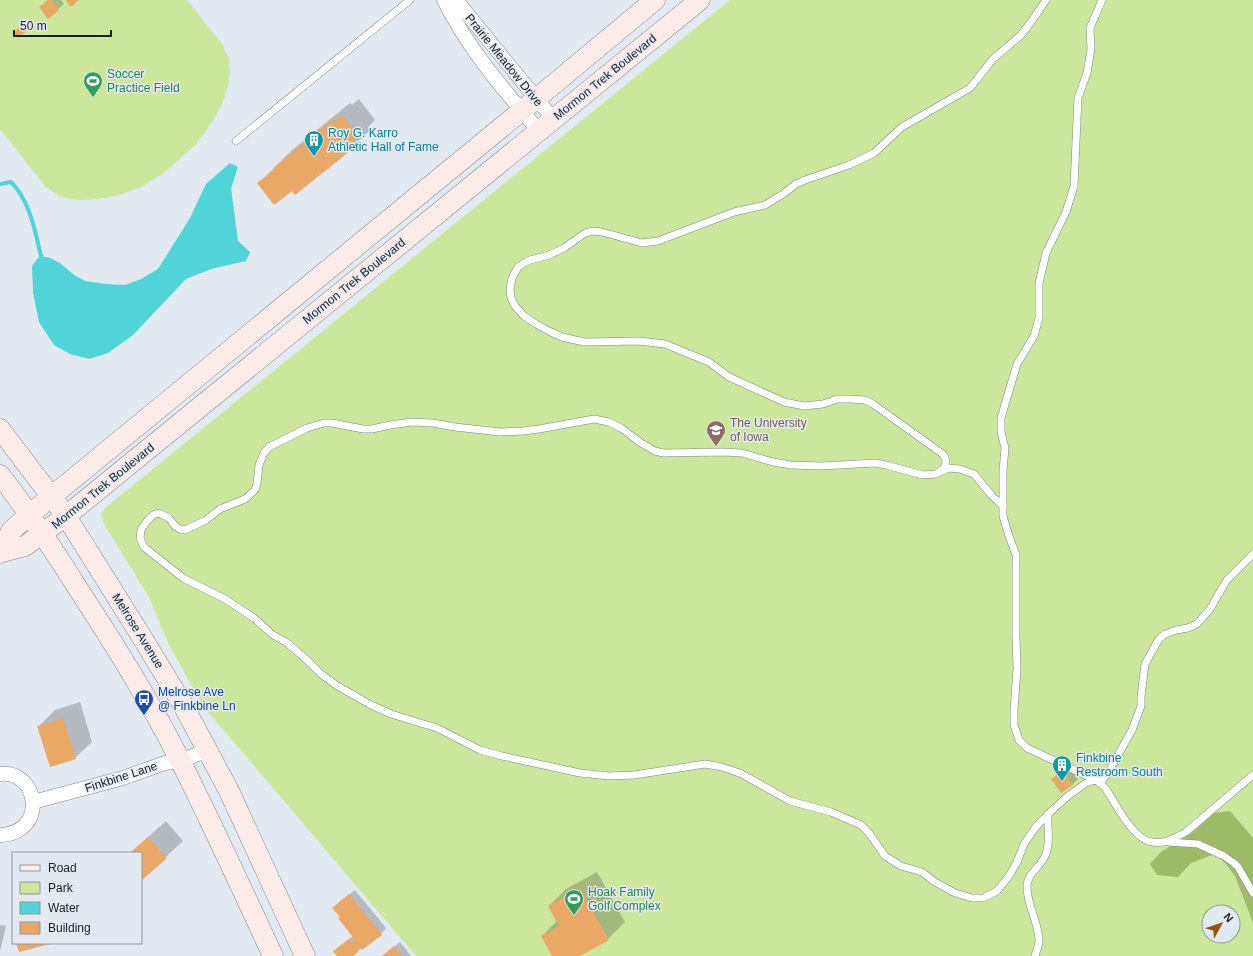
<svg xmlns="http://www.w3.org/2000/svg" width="1253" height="956" viewBox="0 0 1253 956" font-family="Helvetica,sans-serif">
	<rect width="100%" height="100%" fill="#e2e9f0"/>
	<g fill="#cce69b" fill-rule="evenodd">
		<polygon points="0,0 187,0 222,44 229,59 230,72 228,86 222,104 213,121 196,144 173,165 159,176 141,187 120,195 99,199 82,200 70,199 59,196 46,187 0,129"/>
		<path d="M730 0H1253V956H416L204 707 169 645 149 597 104 524 101 515 105 508ZM1209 912H1233V936H1209Z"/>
	</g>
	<polygon fill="#a0bb68" points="1230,811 1253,838 1253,923 1235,876 1225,863 1215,854 1191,863 1178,877 1157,875 1150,864 1161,852 1194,831 1214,813"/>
	<polygon fill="#51d4d7" points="230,163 238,167 231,188 238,241 250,252 246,261 211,269 186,279 133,335 108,353 89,359 70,354 54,345 39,322 33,293 32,266 38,258 41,256 50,258 60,263 74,275 85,281 106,284 125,285 141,279 158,269 190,218 206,184"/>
	<g fill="#0003">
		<polygon points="48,0 61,0 64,4 48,17 40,7"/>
		<polygon points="31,19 34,23 19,36 17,29"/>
		<polygon points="359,99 375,120 369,126 371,129 354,146 295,194 292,190 259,183 291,151 350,103 352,105"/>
		<polygon points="80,702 92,742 75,758 38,727 55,710"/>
		<polygon points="1069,766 1078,779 1072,785 1053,779 1058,774"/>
		<polygon points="166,821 183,841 141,880 141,853 130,853"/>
		<polygon points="597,872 625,922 608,939 578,956 553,956 542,936 557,921 549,906 566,889"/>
		<polygon points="355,890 386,928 381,934 351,956 338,956 340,946 353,936 341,917 339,902"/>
		<polygon points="0,925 6,926 0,952"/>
		<polygon points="400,942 411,956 382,956 384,955"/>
	</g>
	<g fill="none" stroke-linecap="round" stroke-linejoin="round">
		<path stroke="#51d4d7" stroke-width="4" d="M0 184 11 182C30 201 35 231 41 256"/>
	</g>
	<g fill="#e9a866">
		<polygon points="48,0 52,0 59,10 48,19 39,7"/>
		<polygon points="67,0 79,0 71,7 66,1"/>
		<polygon points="28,20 32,26 18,38 14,32"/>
		<polygon points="342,115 359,137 352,143 355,147 295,195 292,191 274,205 257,183 274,170 273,168 333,119 335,121"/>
		<polygon points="63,718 76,759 50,767 37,726"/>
		<polygon points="1063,771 1073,785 1061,793 1051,779"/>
		<polygon points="148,837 167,858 141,881 141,853 130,853"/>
		<polygon points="580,888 609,940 580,956 552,956 541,936 559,926 548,906"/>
		<polygon points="349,894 382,935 362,950 360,947 358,949 359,951 353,956 337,956 333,951 349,939 352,942 355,940 338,918 340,917 332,908"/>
		<polygon points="16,943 50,943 50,944 19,952"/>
		<polygon points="394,946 402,956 382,956"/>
	</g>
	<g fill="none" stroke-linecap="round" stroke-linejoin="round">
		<g stroke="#7f868c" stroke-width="8">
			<g id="lane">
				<polyline points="236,141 410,0"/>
				<polyline points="940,471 944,469 946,462 944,455 873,404 865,400 851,399 837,399 823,404 804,406 784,402 729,377 709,362 665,344 639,341 584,342 562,337 551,332 536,324 524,316 515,306 511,298 510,289 512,278 518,267 524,263 530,260 549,255 564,248 585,233 593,231 602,232 642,243 658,241 734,212 765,205 783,194 796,184 805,180 849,165 874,153 902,127 970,88 993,59 1021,35 1031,22 1046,0"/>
				<path d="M1003 506 992 496 974 474 960 469 948 468 936 474 923 475 886 465 875 463 822 466 791 465 773 462 742 453 723 452 663 453 655 451 641 443 621 428 609 422 594 419 539 429 523 431 500 432 455 427 433 423 412 422 390 425 372 429H363L332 423H324L307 428 269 447 264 453 259 465 257 484 255 490 245 499 220 509 206 520 185 530 180 529 175 526 169 518 159 513 153 515 147 521 141 530 140 538 144 547 183 578 225 599 254 618 273 635 286 642 307 660 321 674 336 685 371 705 391 714 437 728 480 750 502 756 580 773 609 776 634 775 705 764 722 767 742 774 790 801 831 812 861 825 869 833 885 856 901 866 922 872 935 882 955 893 972 898H983L997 891 1009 876 1017 862 1024 844 1035 828 1048 814 1068 796 1086 783 1096 780C1108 788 1109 795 1117 807 1123 817 1136 837 1148 841 1161 846 1175 838 1186 832L1253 775"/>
				<polyline points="1096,780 1027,748 1019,740 1014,725 1014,710 1017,669 1016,637 1016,555 1009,536 1003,516 1003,471 1005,448 1001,432 1001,418 1017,364 1034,336 1039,318 1039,283 1046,253 1066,212 1074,186 1078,98 1087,73 1091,49 1090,28 1102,0"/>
				<polyline points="1100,783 1108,773 1132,730 1141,706 1141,696 1145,664 1159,639 1165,634 1176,630 1188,628 1197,624 1210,609 1222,588 1227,580 1253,554"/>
				<polyline points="1168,842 1198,844 1224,856 1234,863 1238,867 1253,893"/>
				<path d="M1035 956C1036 951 1039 946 1039 941 1039 923 1027 906 1027 887 1027 873 1040 868 1045 856 1051 843 1047 828 1048 814"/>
			</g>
		</g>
		<g stroke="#7f868c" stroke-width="15">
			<g id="street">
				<path d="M444 0C468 49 504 90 539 131"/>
				<polyline points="456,0 553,119"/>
				<path d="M0 774C38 769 49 833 0 835"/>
				<polyline points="33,802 123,778 165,763 180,761 208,750"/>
			</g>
		</g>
		<g stroke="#7f868c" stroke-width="21">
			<g id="secondary">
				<polyline points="0,429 66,516 138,631 182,703 229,791 305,956"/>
				<path d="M0 475C28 511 53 549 77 587 114 644 150 701 181 762 213 826 243 891 273 956"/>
				<polyline points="2,552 11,531 29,515 536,99 655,0"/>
				<polyline points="0,553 2,552 25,546 66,516 700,0"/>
			</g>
		</g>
		<use href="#lane" stroke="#fff" stroke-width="7"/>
		<use href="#street" stroke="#fff" stroke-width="14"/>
		<use href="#secondary" stroke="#fcece9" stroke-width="20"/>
	</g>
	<defs>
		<g id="stadium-pin" transform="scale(1)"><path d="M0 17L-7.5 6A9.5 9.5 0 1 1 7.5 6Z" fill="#2e9e5b" stroke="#e2e9f0"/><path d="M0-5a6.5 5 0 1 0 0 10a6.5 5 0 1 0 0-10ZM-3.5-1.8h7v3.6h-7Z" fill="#fff"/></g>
		<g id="building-pin" transform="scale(1)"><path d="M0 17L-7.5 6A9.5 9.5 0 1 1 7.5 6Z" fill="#0f9aa8" stroke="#e2e9f0"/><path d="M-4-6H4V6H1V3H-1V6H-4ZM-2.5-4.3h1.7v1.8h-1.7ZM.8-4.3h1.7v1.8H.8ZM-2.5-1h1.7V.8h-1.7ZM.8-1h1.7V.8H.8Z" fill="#fff"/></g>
		<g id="university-pin" transform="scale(1)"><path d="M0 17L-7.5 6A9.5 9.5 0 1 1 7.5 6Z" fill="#8d6e63" stroke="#e2e9f0"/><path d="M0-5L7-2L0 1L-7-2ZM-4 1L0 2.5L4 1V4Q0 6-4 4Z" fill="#fff"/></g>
		<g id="bus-pin" transform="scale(1)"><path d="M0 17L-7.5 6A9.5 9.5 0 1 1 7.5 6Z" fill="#1a4fb4" stroke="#e2e9f0"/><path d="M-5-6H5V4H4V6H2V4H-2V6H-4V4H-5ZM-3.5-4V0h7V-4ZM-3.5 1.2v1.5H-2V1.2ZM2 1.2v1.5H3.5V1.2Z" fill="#fff"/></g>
	</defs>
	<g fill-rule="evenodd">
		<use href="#stadium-pin" x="93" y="81"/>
		<use href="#building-pin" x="314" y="140"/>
		<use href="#university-pin" x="716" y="430"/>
		<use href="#bus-pin" x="144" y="699"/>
		<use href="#building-pin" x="1062" y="765"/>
		<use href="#stadium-pin" x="574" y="899"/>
	</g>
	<g text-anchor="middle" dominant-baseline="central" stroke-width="3" stroke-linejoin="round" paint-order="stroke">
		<g font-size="12" fill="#1c1e21" stroke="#e2e9f0">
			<text transform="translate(504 60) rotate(51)">Prairie Meadow Drive</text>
			<text transform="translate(605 77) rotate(-39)">Mormon Trek Boulevard</text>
			<text transform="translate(354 281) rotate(-39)">Mormon Trek Boulevard</text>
			<text transform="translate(103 486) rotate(-39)">Mormon Trek Boulevard</text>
			<text transform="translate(138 631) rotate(58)">Melrose Avenue</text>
			<text transform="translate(121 777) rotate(-18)">Finkbine Lane</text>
		</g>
		<g font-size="12" fill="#27864d" stroke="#e2e9f0" text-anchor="start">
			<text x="107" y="74">Soccer<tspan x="107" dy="14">Practice Field</tspan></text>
			<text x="588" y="892">Hoak Family<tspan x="588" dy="14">Golf Complex</tspan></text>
		</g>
		<g font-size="12" fill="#0d838f" stroke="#e2e9f0" text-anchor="start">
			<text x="328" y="133">Roy G. Karro<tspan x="328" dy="14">Athletic Hall of Fame</tspan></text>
			<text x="1076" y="758">Finkbine<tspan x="1076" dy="14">Restroom South</tspan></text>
		</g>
		<g font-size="12" fill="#785e54" stroke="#e2e9f0" text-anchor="start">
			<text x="730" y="423">The University<tspan x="730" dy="14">of Iowa</tspan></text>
		</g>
		<g font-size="12" fill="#164399" stroke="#e2e9f0" text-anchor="start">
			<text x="158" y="692">Melrose Ave<tspan x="158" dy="14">@ Finkbine Ln</tspan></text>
		</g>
	</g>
	<rect x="12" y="852" width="130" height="92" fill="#e2e9f0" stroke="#93989d"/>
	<rect x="20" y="865" width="20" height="6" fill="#fcece9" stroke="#93989d"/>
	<text x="48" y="872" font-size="12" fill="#1c1e21">Road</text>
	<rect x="20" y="882" width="20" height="12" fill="#cce69b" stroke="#93989d"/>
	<text x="48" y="892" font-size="12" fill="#1c1e21">Park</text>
	<rect x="20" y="902" width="20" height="12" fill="#51d4d7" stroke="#93989d"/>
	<text x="48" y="912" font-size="12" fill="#1c1e21">Water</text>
	<rect x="20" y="922" width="20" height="12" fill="#e9a866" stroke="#93989d"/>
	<text x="48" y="932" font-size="12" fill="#1c1e21">Building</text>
	<g transform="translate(1221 924) rotate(50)"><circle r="19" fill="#e2e9f0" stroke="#93989d"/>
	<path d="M0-3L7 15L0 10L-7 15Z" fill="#8f560f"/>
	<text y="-6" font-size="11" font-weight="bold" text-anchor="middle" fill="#1c1e21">N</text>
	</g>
	<path d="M14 30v6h97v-6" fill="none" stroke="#1c1e21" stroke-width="2"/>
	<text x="20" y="30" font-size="12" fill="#1c1e21" stroke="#e2e9f0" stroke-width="3" paint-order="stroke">50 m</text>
</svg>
